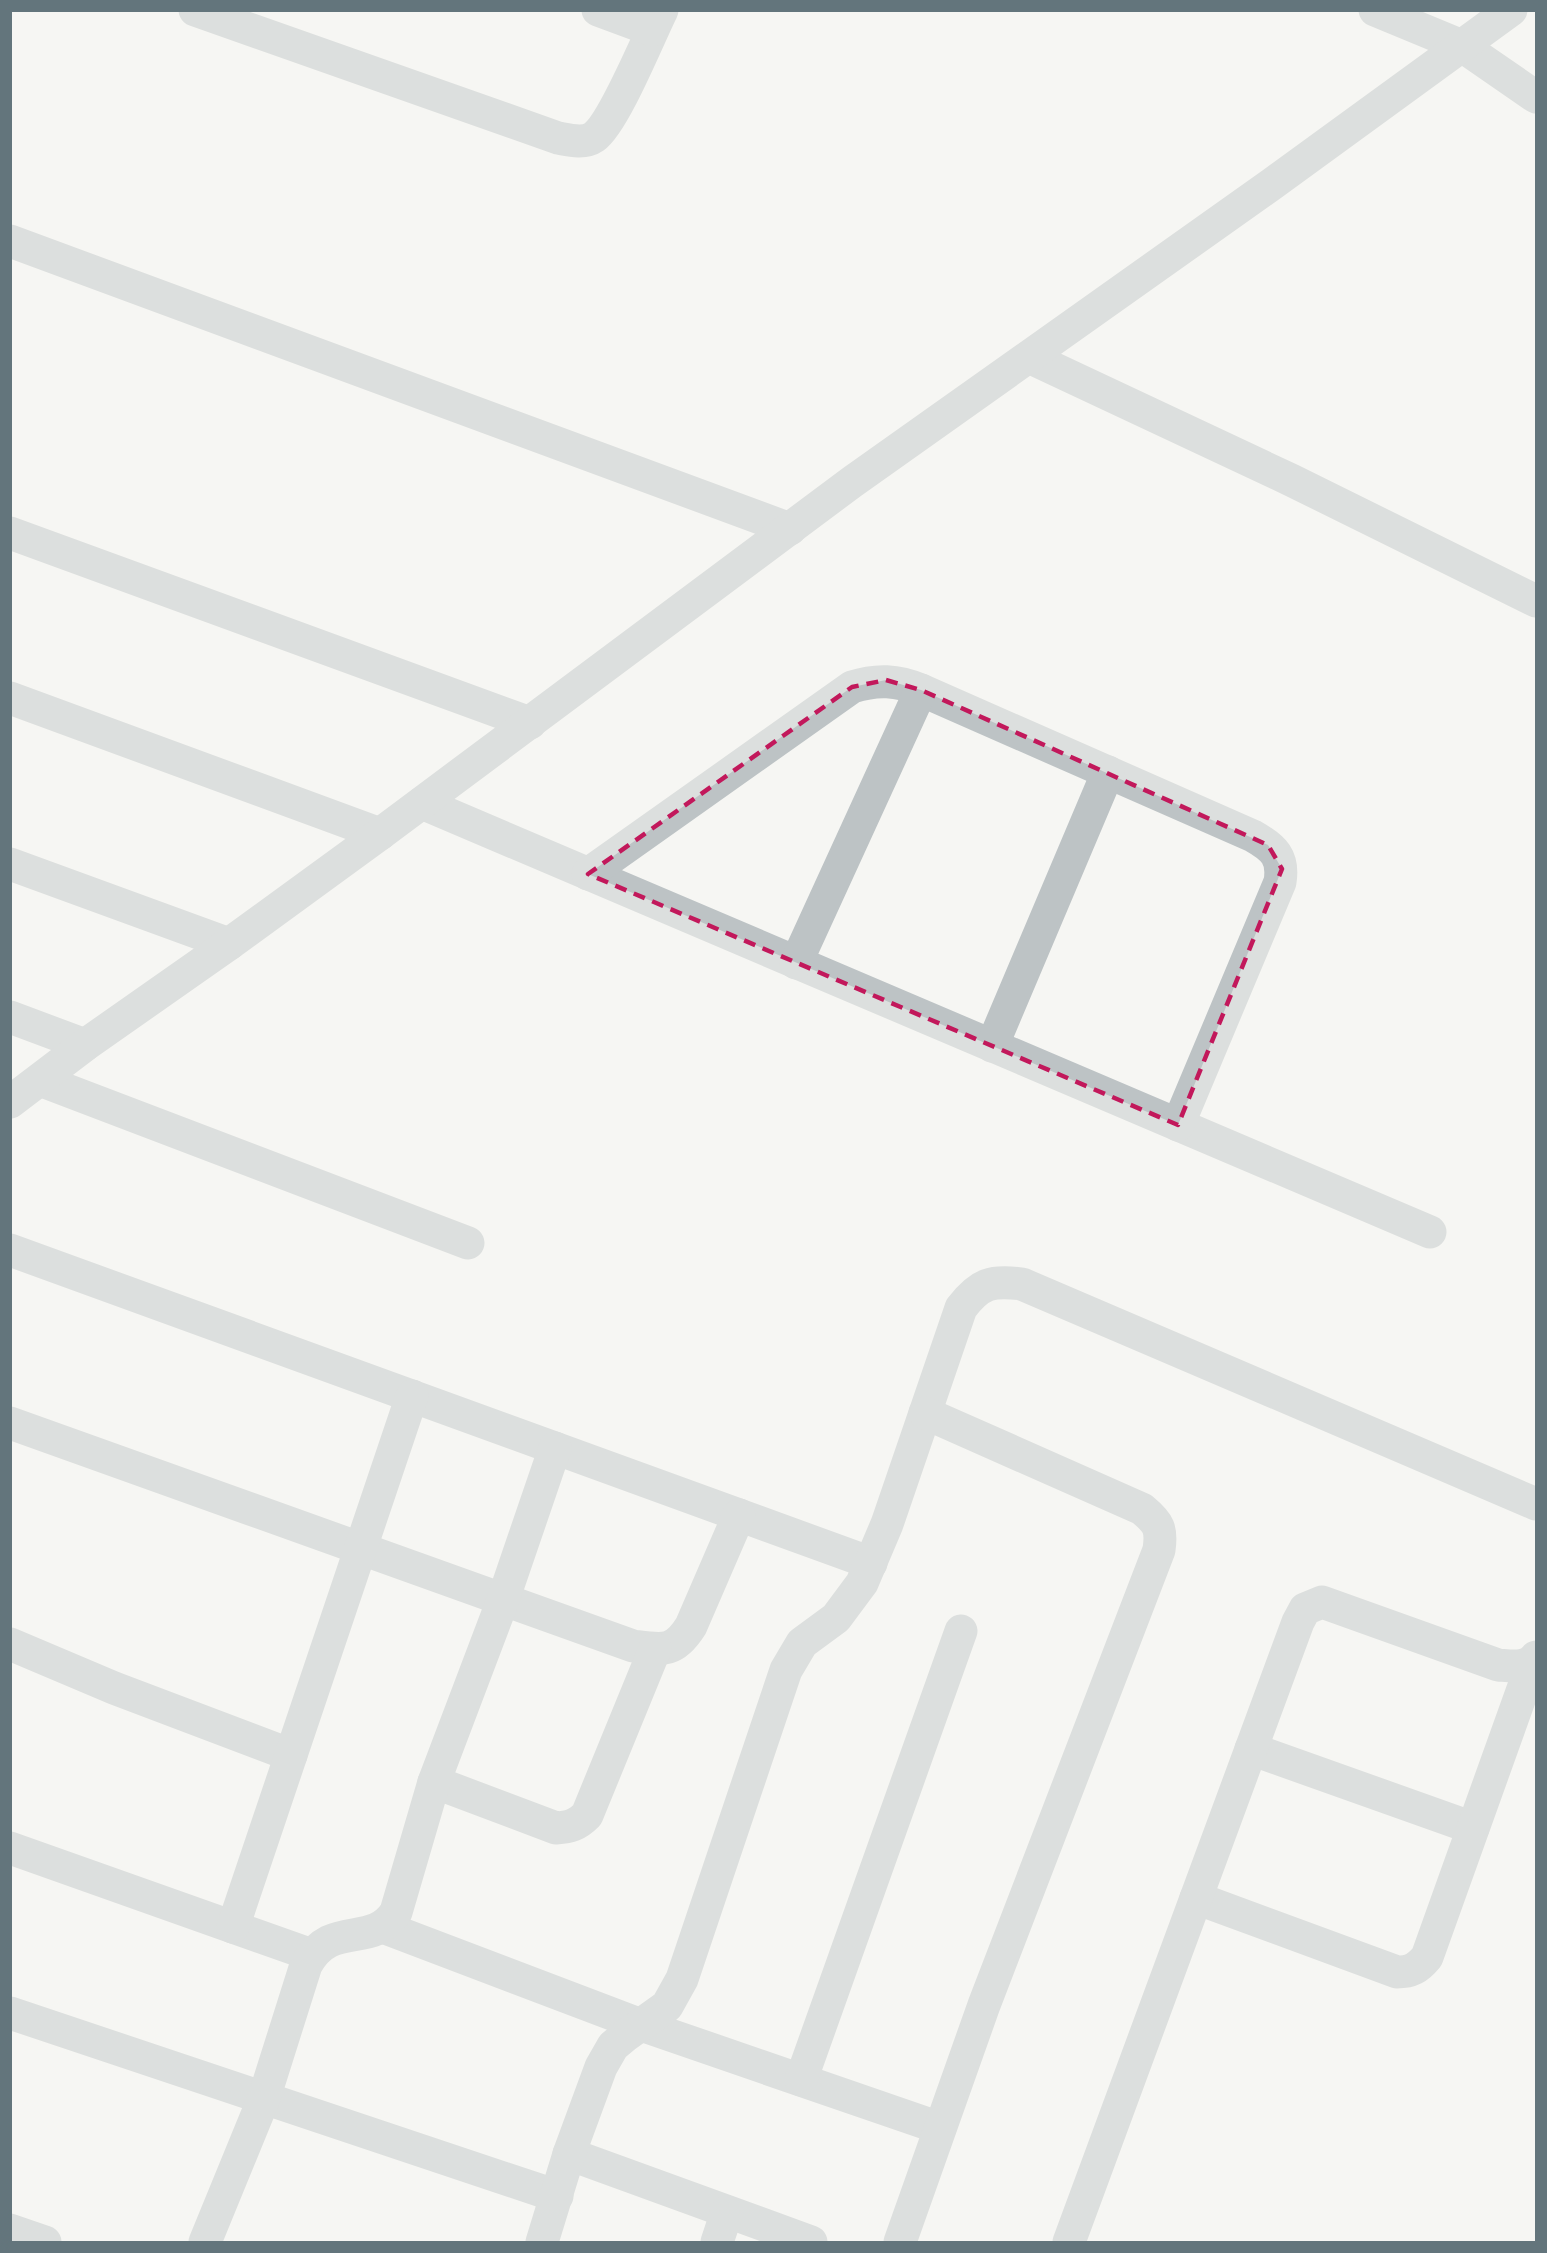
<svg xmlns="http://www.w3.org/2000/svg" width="1547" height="2253" viewBox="0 0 1547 2253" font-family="Mulish,sans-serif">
	<rect width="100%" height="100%" fill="#f6f6f3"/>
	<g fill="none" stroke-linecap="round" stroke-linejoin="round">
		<g stroke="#bdc3c5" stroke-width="33">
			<path d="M195 10 558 138C569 140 584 144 594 137 614 123 649 36 662 10"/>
			<polyline points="598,10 652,30"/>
			<polyline points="1375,10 1462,46 1536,97"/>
			<polyline points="10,241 790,529"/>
			<polyline points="1029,357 1291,480 1536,601"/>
			<polyline points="10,533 530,723"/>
			<polyline points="10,698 380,834"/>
			<polyline points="422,803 1430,1232"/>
			<polyline points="10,864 229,944"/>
			<path d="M588 874 852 687C877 679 897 680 921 690L1253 836C1274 848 1284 857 1280 882L1178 1125"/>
			<polyline points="796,963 921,690"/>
			<polyline points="10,1017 85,1045"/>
			<polyline points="992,1046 1108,772"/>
			<polyline points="40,1080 468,1243"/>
			<polyline points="10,1102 85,1045 229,944 380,834 852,482 1272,184 1511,10"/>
			<polyline points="10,1250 871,1563"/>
			<path d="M10 1423 633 1646C663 1650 674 1653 691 1626L739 1515"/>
			<polyline points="10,1644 114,1688 291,1755"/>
			<polyline points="1251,1749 1473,1828"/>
			<path d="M434 1782 556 1828C570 1827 577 1825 587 1815L655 1649"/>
			<polyline points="10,1848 312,1955"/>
			<path d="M1196 1898 1397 1972C1411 1972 1418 1968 1427 1957L1533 1661"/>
			<polyline points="233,1927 412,1396"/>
			<polyline points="383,1927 641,2025 940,2128"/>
			<polyline points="10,2013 557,2196"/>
			<polyline points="801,2080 961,1631"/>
			<polyline points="569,2154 811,2242"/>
			<polyline points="10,2230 45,2242"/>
			<path d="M205 2242 264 2098 306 1965C332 1918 371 1950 396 1912L434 1782 503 1600 555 1448"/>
			<path d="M542 2242 569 2154 601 2067 613 2046 625 2036 667 2006 682 1979 786 1670 802 1643 836 1618 862 1583 887 1524 961 1308C980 1283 992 1280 1022 1284L1536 1504"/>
			<polyline points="717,2242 727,2212"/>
			<path d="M900 2242 984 2005 1159 1550C1162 1529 1159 1523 1142 1509L925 1413"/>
			<path d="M1069 2242 1298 1622 1305 1609 1322 1602 1498 1665C1512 1666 1527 1669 1536 1657"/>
		</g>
	</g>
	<path d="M0 0H1547V2253H0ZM886 680 921 690 1268 845 1282 869 1178 1125 588 874 852 687Z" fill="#f6f6f3" fill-opacity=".55" fill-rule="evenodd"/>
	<path fill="none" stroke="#c2185b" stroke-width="4.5" stroke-dasharray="12 8" stroke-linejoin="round" d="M886 680 921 690 1268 845 1282 869 1178 1125 588 874 852 687Z"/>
	<rect width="1547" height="2253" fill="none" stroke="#63757c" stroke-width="24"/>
</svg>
